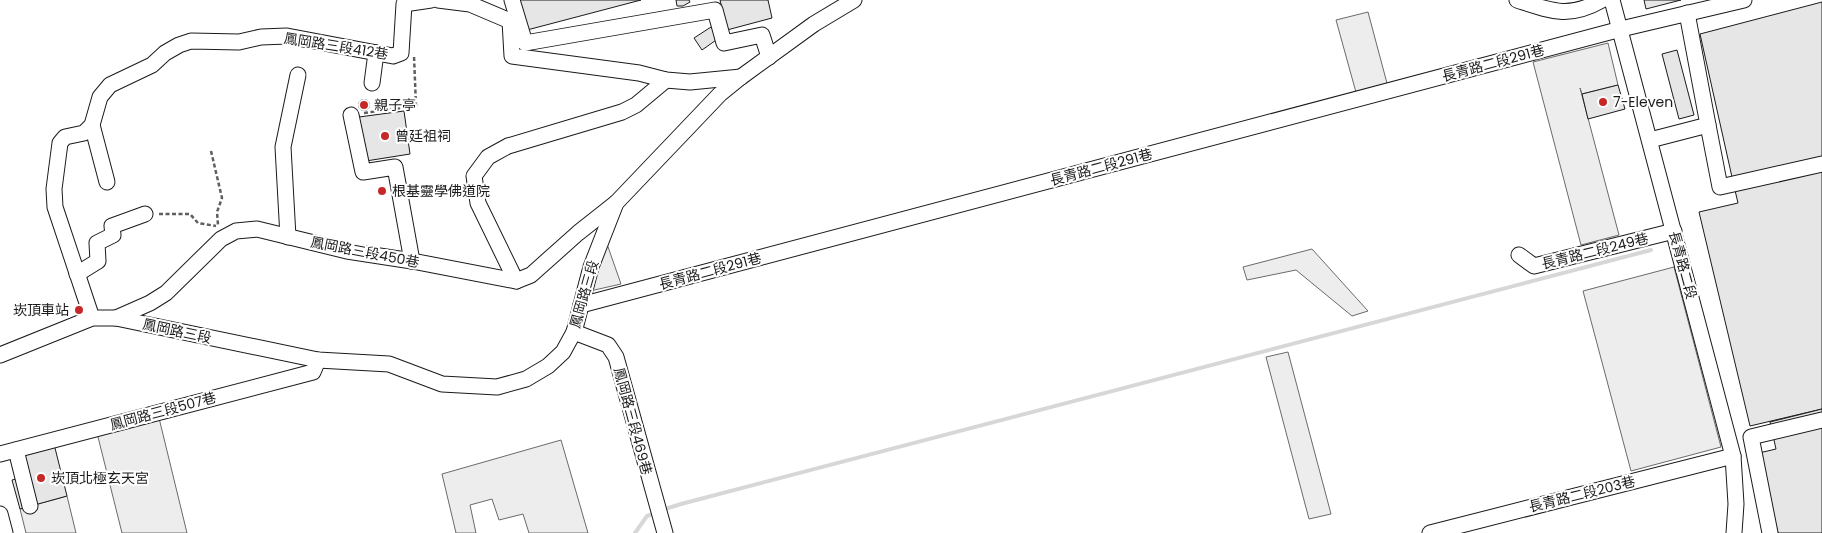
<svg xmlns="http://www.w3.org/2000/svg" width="1822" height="533" viewBox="0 0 1822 533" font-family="Poppins,'Noto Sans TC',sans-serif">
	<rect width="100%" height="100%" fill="#fff"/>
	<g fill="#ededed" stroke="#6a6a6a">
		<polygon points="1368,12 1388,87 1357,96 1336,20"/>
		<polygon points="1608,43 1618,85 1582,94 1580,88 1619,235 1581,245 1533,62"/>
		<polygon points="606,241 621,284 590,291"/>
		<polygon points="1312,249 1368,311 1352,316 1296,270 1247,280 1243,267"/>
		<polygon points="1674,267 1721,447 1631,471 1583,291"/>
		<polygon points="1288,352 1331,514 1309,519 1266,357"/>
		<polygon points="159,418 187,533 122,533 97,433"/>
		<polygon points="561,440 588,533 529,533 523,514 499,520 492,499 470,505 476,533 456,533 442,474"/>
		<polygon points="67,496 76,533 26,533 20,509"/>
	</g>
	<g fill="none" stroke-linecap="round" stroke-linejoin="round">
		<g stroke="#d7d7d7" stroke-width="4">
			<polyline points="662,510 681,504 1651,250"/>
			<polyline points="635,533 647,516 656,513"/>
		</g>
	</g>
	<g fill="#e6e6e6" stroke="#1a1a1a">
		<polygon points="519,0 641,0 527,30"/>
		<polygon points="676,0 689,0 690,2 683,6 677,6"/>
		<polygon points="720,0 768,0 772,18 727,30"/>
		<polygon points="1644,0 1681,0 1646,9"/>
		<polygon points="1822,2 1822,160 1734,186 1700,34"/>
		<polygon points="711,27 719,38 702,50 694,38"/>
		<polygon points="1677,50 1694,115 1679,119 1662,54"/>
		<polygon points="1618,85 1625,109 1588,119 1582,94"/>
		<circle cx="364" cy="105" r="5.5"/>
		<polygon points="404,111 410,154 366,161 359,117"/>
		<polygon points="1822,166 1822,409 1750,426 1699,212 1738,203 1734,186"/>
		<polygon points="1822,409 1822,533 1778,533 1759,453 1776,449 1770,422"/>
		<polygon points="54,444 67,496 20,509 12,480 28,476 22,453"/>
	</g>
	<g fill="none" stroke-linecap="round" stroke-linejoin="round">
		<g stroke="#1a1a1a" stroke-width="17">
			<g id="minor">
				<polyline points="438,0 470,4 510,21 512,56 639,73 666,80 690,82 741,77"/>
				<polyline points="512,0 525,43 715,10 724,43 762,35 769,57"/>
				<path d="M1517 0C1551 11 1569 19 1602 0"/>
				<polyline points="1612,0 1733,456 1736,504 1734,533"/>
				<polyline points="372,83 376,53"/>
				<polyline points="351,115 363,172 395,167 412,261"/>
				<polyline points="92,125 107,182"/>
				<polyline points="1708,125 1720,187 1822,164"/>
				<polyline points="1650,140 1708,125 1687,13"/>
				<polyline points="288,237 283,147 298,75"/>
				<polyline points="1519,255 1534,266 1674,231"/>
				<polyline points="77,274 98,261 97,243 113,235 112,226 145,214"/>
				<polyline points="516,281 478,203 474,176 488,157 508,146 622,112 636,105 666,80"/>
				<polyline points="581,305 1621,29 1744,0"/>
				<polyline points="92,318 55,207 54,189 60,143 65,137 84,133 92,125 100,97 110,85 152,65 165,53 179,45 191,41 239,42 261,37 287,36 393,56 401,53 404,4 431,0"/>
				<polyline points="116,318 150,303 166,293 221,239 236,231 257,229 347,251 412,261 516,281 531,275 578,233 616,203"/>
				<polyline points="574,332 608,345 616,357 665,533"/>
				<polyline points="0,355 92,318 116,318 318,360 389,364 442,384 497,387 526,379 548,366 563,352 574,332 591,267 616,203 720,94 741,77 814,24 854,0"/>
				<polyline points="16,450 30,506"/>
				<polyline points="0,454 313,372 318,360"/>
				<polyline points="0,514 5,533"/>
				<polyline points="1430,533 1733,456"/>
				<polyline points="1770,533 1751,437 1822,420"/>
			</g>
		</g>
		<g stroke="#5f5f5f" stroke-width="2.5" stroke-dasharray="4 2.5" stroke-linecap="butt">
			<polyline points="364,113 416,106 414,56"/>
			<polyline points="211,151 222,198 217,212 218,225"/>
			<polyline points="159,214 190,214 198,223 216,226"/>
		</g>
		<use href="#minor" stroke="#fff" stroke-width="15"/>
	</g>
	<g fill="#c62828" stroke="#fff" stroke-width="2">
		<circle cx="1603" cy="102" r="5"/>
		<circle cx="364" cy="105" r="5"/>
		<circle cx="385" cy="136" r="5"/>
		<circle cx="382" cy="191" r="5"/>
		<circle cx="79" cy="310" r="5"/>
		<circle cx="41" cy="478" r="5"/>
	</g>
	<g text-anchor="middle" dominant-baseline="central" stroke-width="4" stroke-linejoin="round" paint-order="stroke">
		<g font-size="14" fill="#1a1a1a" stroke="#fff">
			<text transform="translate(336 46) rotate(9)">鳳岡路三段412巷</text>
			<text transform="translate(1493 63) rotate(-15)">長青路二段291巷</text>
			<text transform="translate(1101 167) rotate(-15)">長青路二段291巷</text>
			<text transform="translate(1595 251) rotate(-14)">長青路二段249巷</text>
			<text transform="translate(365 252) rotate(11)">鳳岡路三段450巷</text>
			<text transform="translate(1683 265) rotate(75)">長青路二段</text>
			<text transform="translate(710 271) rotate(-15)">長青路二段291巷</text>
			<text transform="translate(584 294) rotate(-74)">鳳岡路三段</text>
			<text transform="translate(177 331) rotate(12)">鳳岡路三段</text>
			<text transform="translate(163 411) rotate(-15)">鳳岡路三段507巷</text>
			<text transform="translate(633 421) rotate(75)">鳳岡路三段469巷</text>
			<text transform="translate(1582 494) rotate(-14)">長青路二段203巷</text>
		</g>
		<g font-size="14" fill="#1a1a1a" stroke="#fff" text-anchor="start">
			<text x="1613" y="102">7-Eleven</text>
			<text x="374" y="105">親子亭</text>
			<text x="395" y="136">曾廷祖祠</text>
			<text x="392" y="191">根基靈學佛道院</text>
			<text x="69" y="310" text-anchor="end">崁頂車站</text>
			<text x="51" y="478">崁頂北極玄天宮</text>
		</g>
	</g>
</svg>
